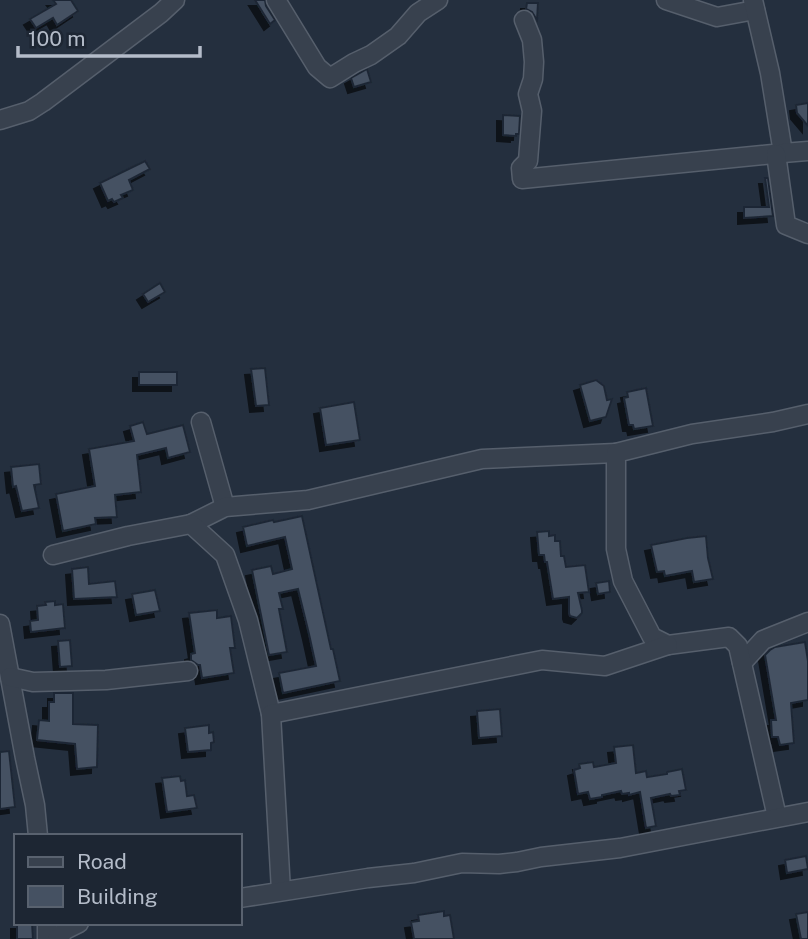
<svg xmlns="http://www.w3.org/2000/svg" width="808" height="939" viewBox="0 0 808 939" font-family="'Public Sans',sans-serif">
	<defs>
		<filter id="shadow"><feDropShadow dx="-6" dy="6" stdDeviation="0" flood-color="#0009"/></filter>
	</defs>
	<rect width="100%" height="100%" fill="#242f3e"/>
	<g fill="#455162" stroke="#1f2835" stroke-width="2" filter="url(#shadow)">
		<polygon points="53,0 71,0 78,11 57,25 53,18 36,28 30,19 56,4"/>
		<polygon points="255,0 265,0 266,6 275,20 270,24"/>
		<polygon points="527,3 538,3 537,20 532,12 526,9"/>
		<polygon points="367,69 371,82 354,87 351,78"/>
		<polygon points="808,103 808,126 797,113 796,105"/>
		<polygon points="503,115 520,116 519,134 516,134 516,136 503,135"/>
		<polygon points="145,161 150,169 129,180 133,190 121,195 123,198 114,202 112,199 108,201 100,183"/>
		<polygon points="765,178 768,178 773,216 744,218 744,207 769,207"/>
		<polygon points="160,283 165,292 148,302 143,294"/>
		<polygon points="265,368 269,405 256,406 251,369"/>
		<rect x="139" y="372" width="38" height="13"/>
		<polygon points="596,380 604,386 607,400 612,399 606,417 590,421 580,385"/>
		<polygon points="646,388 653,426 634,429 633,425 629,425 624,398 628,397 627,392"/>
		<polygon points="354,402 360,440 326,445 320,408"/>
		<polygon points="143,422 147,434 183,425 190,452 168,458 166,448 137,455 141,492 115,495 117,517 95,518 96,524 63,531 56,494 95,486 89,449 134,441 130,426"/>
		<polygon points="39,464 41,484 34,485 39,508 22,511 16,486 13,487 11,467"/>
		<polygon points="302,516 331,649 333,649 340,681 283,693 279,673 316,666 309,634 298,589 279,593 283,609 279,609 287,652 269,655 252,570 271,566 273,574 292,569 285,537 247,546 243,527 273,520 274,522"/>
		<polygon points="549,531 549,536 555,535 555,541 560,541 561,556 564,556 566,567 585,565 589,592 578,593 582,610 582,613 577,618 570,616 569,613 569,597 553,599 547,562 545,562 544,555 539,555 537,532"/>
		<polygon points="706,536 708,558 713,579 694,582 692,571 665,576 664,571 657,572 651,545 687,538"/>
		<polygon points="88,567 89,584 115,581 117,597 74,599 72,569"/>
		<polygon points="609,581 610,592 598,594 596,583"/>
		<polygon points="155,590 160,611 136,615 132,594"/>
		<polygon points="55,601 55,605 63,604 65,628 31,632 30,621 38,620 37,606 46,605 45,602"/>
		<polygon points="217,610 217,618 231,616 235,648 230,648 234,673 202,678 200,665 198,665 191,660 191,654 195,653 189,613"/>
		<polygon points="70,640 72,666 60,667 58,641"/>
		<polygon points="805,642 808,661 808,700 791,703 794,743 780,745 778,737 772,737 771,720 776,720 765,655 770,650 775,647"/>
		<polygon points="54,693 73,693 73,724 98,725 97,767 77,769 75,744 37,740 39,720 49,721 49,702 54,702"/>
		<polygon points="500,709 502,736 479,738 477,711"/>
		<polygon points="209,725 209,733 213,732 214,742 211,743 211,750 188,752 185,728"/>
		<polygon points="633,745 636,773 646,771 647,777 667,774 667,772 682,769 686,790 679,791 680,795 671,796 670,794 651,798 656,826 646,828 640,792 629,795 629,793 622,794 621,791 602,795 602,797 590,799 588,792 578,794 574,770 580,768 579,764 593,762 594,767 616,763 614,747"/>
		<polygon points="9,751 15,807 0,809 0,752"/>
		<polygon points="180,776 181,781 185,780 187,796 194,795 197,808 167,812 162,778"/>
		<polygon points="806,856 808,869 787,873 785,860"/>
		<polygon points="444,911 444,916 450,915 454,939 414,939 411,922 419,921 418,915"/>
		<polygon points="808,912 808,939 801,939 796,914"/>
		<polygon points="17,923 32,923 33,939 17,939"/>
	</g>
	<g fill="none" stroke-linecap="round" stroke-linejoin="round">
		<g stroke="#565f6c" stroke-width="21">
			<g id="minor">
				<polyline points="276,0 317,67 330,78 354,63 371,55 398,36 418,13 438,0"/>
				<polyline points="666,0 717,17 755,10"/>
				<polyline points="524,20 532,40 534,62 533,79 528,94 532,111 528,161 521,168 522,179 783,153 770,73 753,0"/>
				<polyline points="0,120 29,111 43,102 161,13 175,0"/>
				<polyline points="783,153 808,151"/>
				<polyline points="776,154 786,225 808,234"/>
				<polyline points="201,422 225,507"/>
				<polyline points="191,524 225,507 308,500 482,459 616,453"/>
				<polyline points="53,555 128,536 191,524 225,555 248,620 271,714"/>
				<polyline points="0,624 25,758 35,805 38,836"/>
				<polyline points="742,663 763,640 808,622"/>
				<polyline points="10,677 33,682 106,680 188,671"/>
				<polyline points="777,817 738,646 729,637 668,645 652,637 623,581 616,549 616,453 692,434 773,422 808,414"/>
				<polyline points="281,891 271,714 542,660 605,666 668,645"/>
				<polyline points="240,898 368,878 414,873 462,863 499,864 517,862 541,857 620,848 808,812"/>
				<polyline points="47,923 47,939"/>
				<polyline points="57,939 65,930 79,923"/>
			</g>
		</g>
		<use href="#minor" stroke="#38414e" stroke-width="18"/>
	</g>
	<rect x="14" y="834" width="228" height="91" fill="#1d2633" stroke="#59626f" stroke-width="2"/>
	<rect x="28" y="857" width="35" height="10" fill="#38414e" stroke="#59626f" stroke-width="2"/>
	<text x="77" y="869" font-size="21" fill="#b4bcc9">Road</text>
	<rect x="28" y="886" width="35" height="21" fill="#455162" stroke="#59626f" stroke-width="2"/>
	<text x="77" y="904" font-size="21" fill="#b4bcc9">Building</text>
	<path d="M18 46v10h182v-10" fill="none" stroke="#b4bcc9" stroke-width="3.5"/>
	<text x="28" y="46" font-size="21" fill="#b4bcc9" stroke="#1d2633" stroke-width="5" paint-order="stroke">100 m</text>
</svg>
